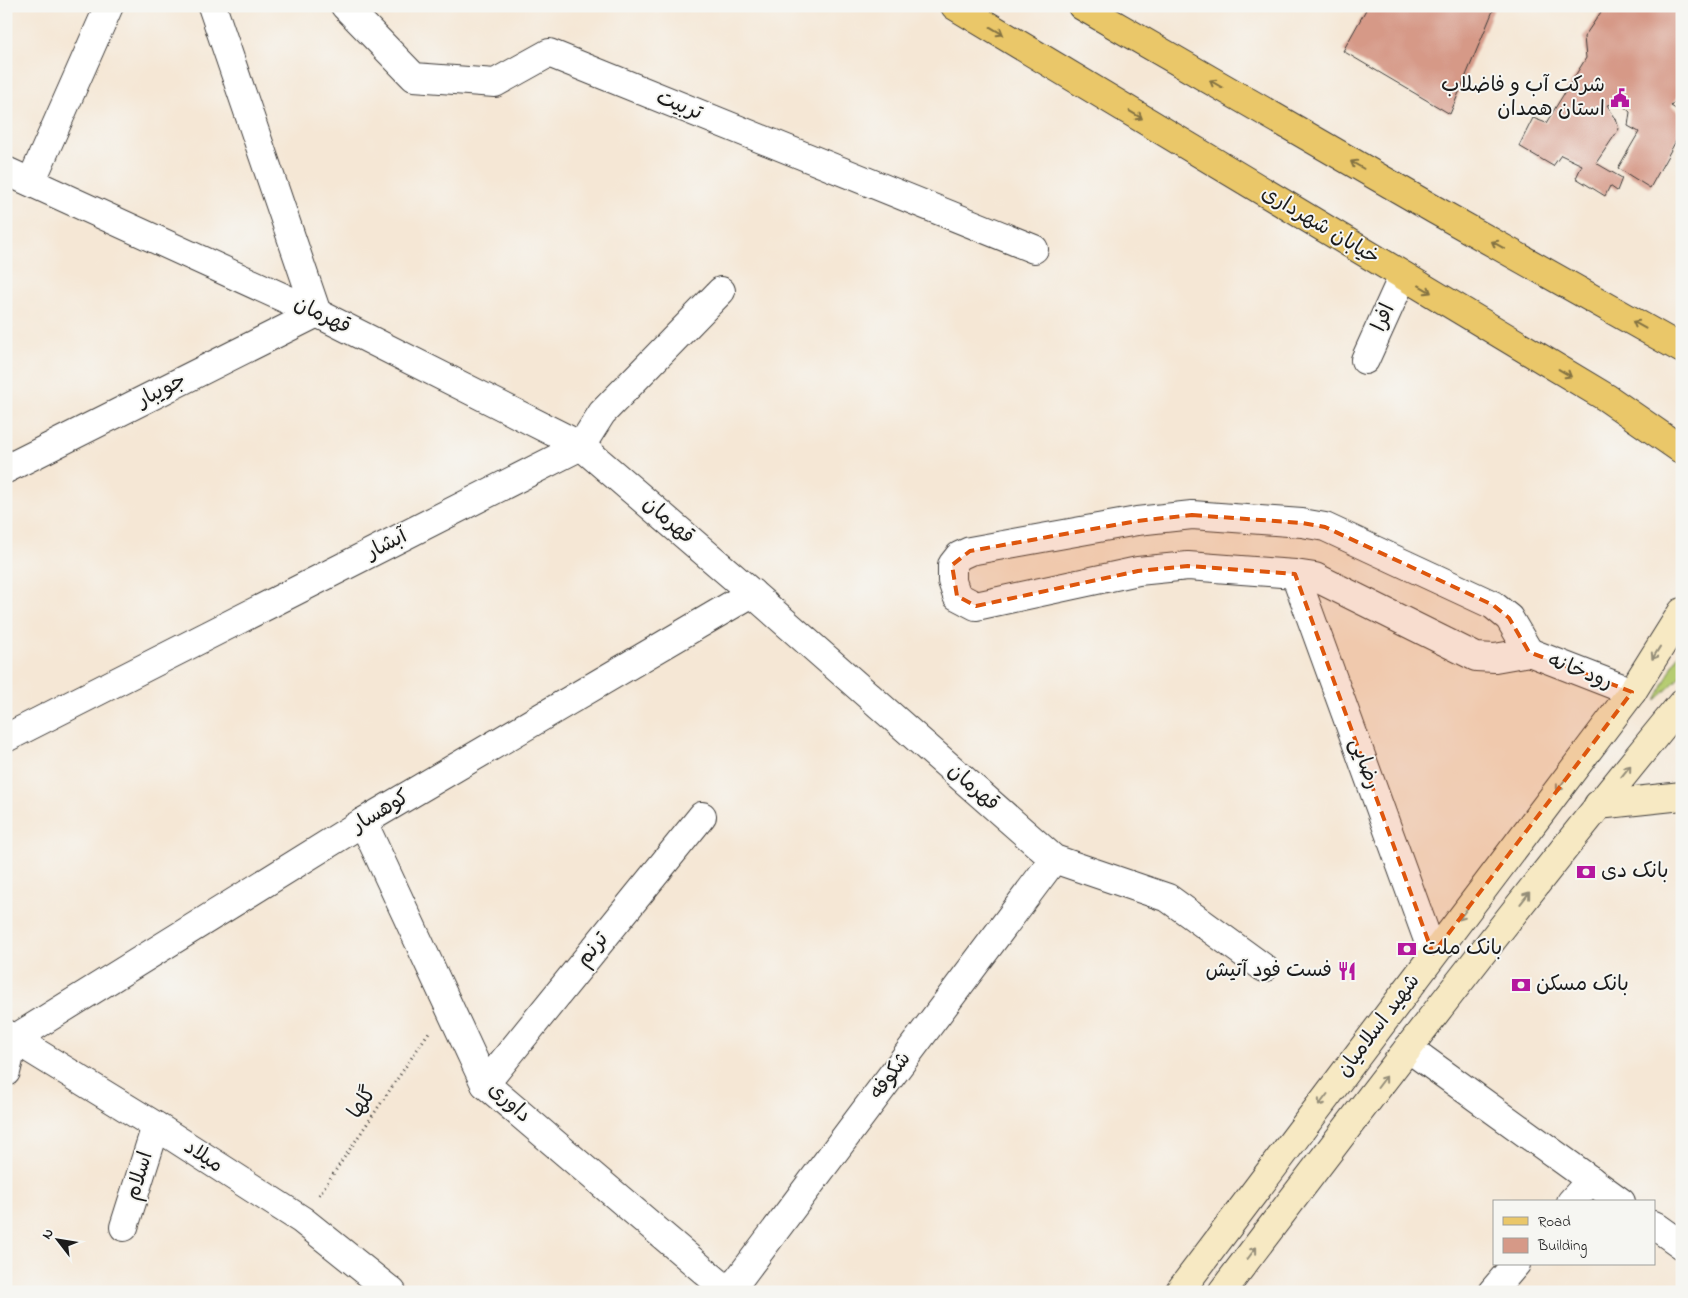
<svg xmlns="http://www.w3.org/2000/svg" width="1688" height="1298" viewBox="0 0 1688 1298" font-family="'Indie Flower','Playpen Sans Arabic',sans-serif">
	<rect width="100%" height="100%" fill="#f6f6f2"/>
	<filter id="ink" filterUnits="userSpaceOnUse"><feTurbulence type="fractalNoise" baseFrequency=".02" numOctaves="2"/><feDisplacementMap in="SourceGraphic" scale="10" xChannelSelector="R" yChannelSelector="G"/><feConvolveMatrix kernelMatrix="1 2 1 2 8 2 1 2 1" color-interpolation-filters="sRGB"/></filter>
	<filter id="wash" filterUnits="userSpaceOnUse"><feTurbulence type="fractalNoise" baseFrequency=".0096" numOctaves="4" result="noise"/><feDisplacementMap in="SourceGraphic" scale="20" xChannelSelector="R" yChannelSelector="G"/><feGaussianBlur stdDeviation="1.12" result="paint"/><feColorMatrix in="noise" values="0 0 0 0 0 0 0 0 0 0 0 0 0 0 0 0 0 1.4 0 .05"/><feComposite in="paint" operator="in"/></filter>
	<g filter="url(#wash)">
		<rect width="100%" height="100%" fill="#f5e7d5"/>
		<polygon fill="#b5cc71" stroke="#687446" points="1682,646 1682,675 1656,700"/>
		<g id="blocks">
			<g fill="#d69987">
				<polygon points="1368,6 1495,6 1450,114 1343,51"/>
				<polygon points="1605,6 1656,6 1660,9 1669,6 1682,6 1682,92 1671,106 1682,113 1682,130 1650,188 1618,168 1639,132 1628,126 1630,112 1620,103 1607,105 1616,119 1619,129 1596,163 1622,178 1617,191 1610,186 1605,196 1576,178 1582,165 1561,155 1553,166 1519,146 1533,118 1546,123 1586,58 1584,37"/>
			</g>
		</g>
	</g>
	<g filter="url(#ink)">
		<use href="#blocks" fill-opacity="0" stroke="#3d3a38" stroke-width="1"/>
		<g fill="none" stroke-linecap="round" stroke-linejoin="round">
			<g stroke="#3d3a38" stroke-width="30">
				<g id="street">
					<polyline points="345,6 414,77 495,83 549,53 1034,249"/>
					<polyline points="6,171 317,313 581,446 752,593 1054,859 1168,898 1264,968"/>
					<polyline points="31,182 109,6"/>
					<polyline points="1365,360 1403,276"/>
					<polyline points="6,469 317,313 212,6"/>
					<polygon points="1192,515 1302,523 1325,527 1493,605 1509,618 1529,652 1495,658 1476,657 1315,577 1295,574 1188,566 1138,571 976,606 957,596 952,581 952,565 959,556 970,551 1137,521"/>
					<polyline points="1295,574 1433,954"/>
					<polyline points="1529,652 1632,692"/>
					<polyline points="6,738 581,446 602,413 721,291"/>
					<polyline points="363,822 485,1084 729,1292"/>
					<polyline points="6,1034 156,1126 302,1220 392,1292"/>
					<polyline points="6,1045 14,1039 363,822 752,593"/>
					<polyline points="1408,1048 1621,1202"/>
					<polyline points="6,1072 14,1039"/>
					<polyline points="485,1084 702,816"/>
					<polyline points="1571,1202 1591,1180"/>
					<polyline points="1654,1225 1682,1245"/>
					<polyline points="124,1227 156,1126"/>
					<polyline points="729,1292 1054,859"/>
					<polyline points="1492,1292 1516,1264"/>
				</g>
			</g>
			<g stroke="#3d3a38" stroke-width="30">
				<g id="secondary">
					<polyline points="1598,805 1682,796"/>
					<polyline points="1179,1292 1632,692 1682,612"/>
					<path d="M1222 1292C1373 1093 1524 895 1682 703"/>
				</g>
			</g>
			<g stroke="#3d3a38" stroke-width="30">
				<g id="primary">
					<polyline points="955,6 1607,398 1682,450"/>
					<polyline points="1082,6 1435,210 1682,349"/>
				</g>
			</g>
			<polyline stroke="#3d3a38" stroke-width="3" stroke-dasharray="1 4" stroke-linecap="butt" points="319,1195 429,1032"/>
			<use href="#street" stroke="#fff" stroke-width="28"/>
			<use href="#secondary" stroke="#f7e9c3" stroke-width="28"/>
			<use href="#primary" stroke="#eac769" stroke-width="28"/>
		</g>
		<defs><path id="oneway-shaft" d="M-6 0H5M1.5-3L5.5 0L1.5 3" fill="none" stroke-width="1.6" stroke-linecap="round" stroke-linejoin="round" transform="scale(1.25)"/></defs>
		<g stroke="#837242">
			<use href="#oneway-shaft" transform="translate(997 31) rotate(31)"/>
			<use href="#oneway-shaft" transform="translate(1216 84) rotate(-150)"/>
			<use href="#oneway-shaft" transform="translate(1136 115) rotate(31)"/>
			<use href="#oneway-shaft" transform="translate(1357 165) rotate(-150)"/>
			<use href="#oneway-shaft" transform="translate(1498 245) rotate(-151)"/>
			<use href="#oneway-shaft" transform="translate(1425 289) rotate(31)"/>
			<use href="#oneway-shaft" transform="translate(1639 325) rotate(-151)"/>
			<use href="#oneway-shaft" transform="translate(1565 373) rotate(31)"/>
		</g>
		<g stroke="#948d78">
			<use href="#oneway-shaft" transform="translate(1656 653) rotate(122)"/>
			<use href="#oneway-shaft" transform="translate(1626 771) rotate(-51)"/>
			<use href="#oneway-shaft" transform="translate(1561 785) rotate(127)"/>
			<use href="#oneway-shaft" transform="translate(1525 898) rotate(-52)"/>
			<use href="#oneway-shaft" transform="translate(1463 914) rotate(127)"/>
			<use href="#oneway-shaft" transform="translate(1382 1082) rotate(-53)"/>
			<use href="#oneway-shaft" transform="translate(1323 1100) rotate(127)"/>
			<use href="#oneway-shaft" transform="translate(1252 1253) rotate(-53)"/>
		</g>
	</g>
	<path fill="#de560d" fill-opacity="0.2" stroke="#de560d" stroke-width="4" stroke-dasharray="10 6" stroke-linejoin="round" d="M1192 515 1302 523 1325 527 1493 605 1509 618 1529 652 1632 692 1433 954 1295 574 1188 566 1138 571 976 606 957 596 952 565 970 551 1137 521Z"/>
	<defs>
		<g id="civic-bare" transform="scale(1.5)"><path d="M-.6-6.5H3V-4.5H.6V-3L4-1V1h2V6H-6V1h2V-1L-.6-3ZM-1.2 2.5V6h2.4V2.5Z" fill="#b5179e" stroke="#f6f6f2" stroke-width="2.5" paint-order="stroke"/></g>
		<g id="bank-bare" transform="scale(1.5)"><path d="M-6-4H6V4H-6ZM0-2.3a2.3 2.3 0 1 0 0 4.6a2.3 2.3 0 1 0 0-4.6Z" fill="#b5179e" stroke="#f6f6f2" stroke-width="2.5" paint-order="stroke"/></g>
		<g id="restaurant-bare" transform="scale(1.5)"><path d="M-5-6h1v4h1v-4h1v4h1v-4h1v5L-1.5 .5V6h-2V.5L-5-1ZM5-6V6H3V1.5H1.5Q1.5-4 5-6Z" fill="#b5179e" stroke="#f6f6f2" stroke-width="2.5" paint-order="stroke"/></g>
	</defs>
	<g fill-rule="evenodd">
		<use href="#civic-bare" x="1620" y="98"/>
		<use href="#bank-bare" x="1586" y="872"/>
		<use href="#bank-bare" x="1407" y="949"/>
		<use href="#restaurant-bare" x="1347" y="971"/>
		<use href="#bank-bare" x="1521" y="985"/>
	</g>
	<g text-anchor="middle" dominant-baseline="central" stroke-width="4" stroke-linejoin="round" paint-order="stroke">
		<g font-size="21" fill="#1c1c1c" stroke="#f6f6f2" text-anchor="start">
			<text x="1605" y="86" text-anchor="end">شرکت آب و فاضلاب<tspan x="1605" dy="24">استان همدان</tspan></text>
			<text x="1601" y="872">بانک دی</text>
			<text x="1422" y="949">بانک ملت</text>
			<text x="1332" y="971" text-anchor="end">فست فود آتیش</text>
			<text x="1536" y="985">بانک مسکن</text>
		</g>
		<g font-size="21" fill="#1c1c1c" stroke="#f6f6f2">
			<text transform="translate(679 106) rotate(22)">تربیت</text>
			<text transform="translate(1320 226) rotate(31)">خیابان شهرداری</text>
			<text transform="translate(322 316) rotate(26)">قهرمان</text>
			<text transform="translate(1384 318) rotate(-66)">افرا</text>
			<text transform="translate(162 391) rotate(-27)">جویبار</text>
			<text transform="translate(668 521) rotate(41)">قهرمان</text>
			<text transform="translate(387 545) rotate(-27)">آبشار</text>
			<text transform="translate(1580 672) rotate(21)">رودخانه</text>
			<text transform="translate(1364 764) rotate(70)">رضایی</text>
			<text transform="translate(973 788) rotate(41)">قهرمان</text>
			<text transform="translate(381 812) rotate(-31)">کوهسار</text>
			<text transform="translate(593 950) rotate(-51)">ترنم</text>
			<text transform="translate(1379 1026) rotate(-53)">شهید اسلامیان</text>
			<text transform="translate(891 1076) rotate(-53)">شکوفه</text>
			<text transform="translate(363 1103) rotate(-56)">گلها</text>
			<text transform="translate(509 1103) rotate(42)">داوری</text>
			<text transform="translate(203 1157) rotate(33)">میلاد</text>
			<text transform="translate(140 1176) rotate(-73)">اسلام</text>
		</g>
	</g>
	<rect width="1688" height="1298" fill="none" stroke="#f6f6f2" stroke-width="25"/>
	<rect x="1493" y="1200" width="162" height="65" fill="#f6f6f2" stroke="#9f9f9c"/>
	<rect x="1503" y="1217" width="25" height="8" fill="#eac769" stroke="#9f9f9c"/>
	<text x="1538" y="1226" font-size="15" fill="#1c1c1c">Road</text>
	<rect x="1503" y="1238" width="25" height="15" fill="#d69987" stroke="#9f9f9c"/>
	<text x="1538" y="1250" font-size="15" fill="#1c1c1c">Building</text>
	<g transform="translate(58 1240) rotate(301)" stroke="#f6f6f2" stroke-width="4" paint-order="stroke">
	<path d="M0-4L9 19L0 12L-9 19Z" fill="#1c1c1c"/>
	<text y="-8" font-size="14" font-weight="bold" text-anchor="middle" fill="#1c1c1c">N</text>
	</g>
</svg>
